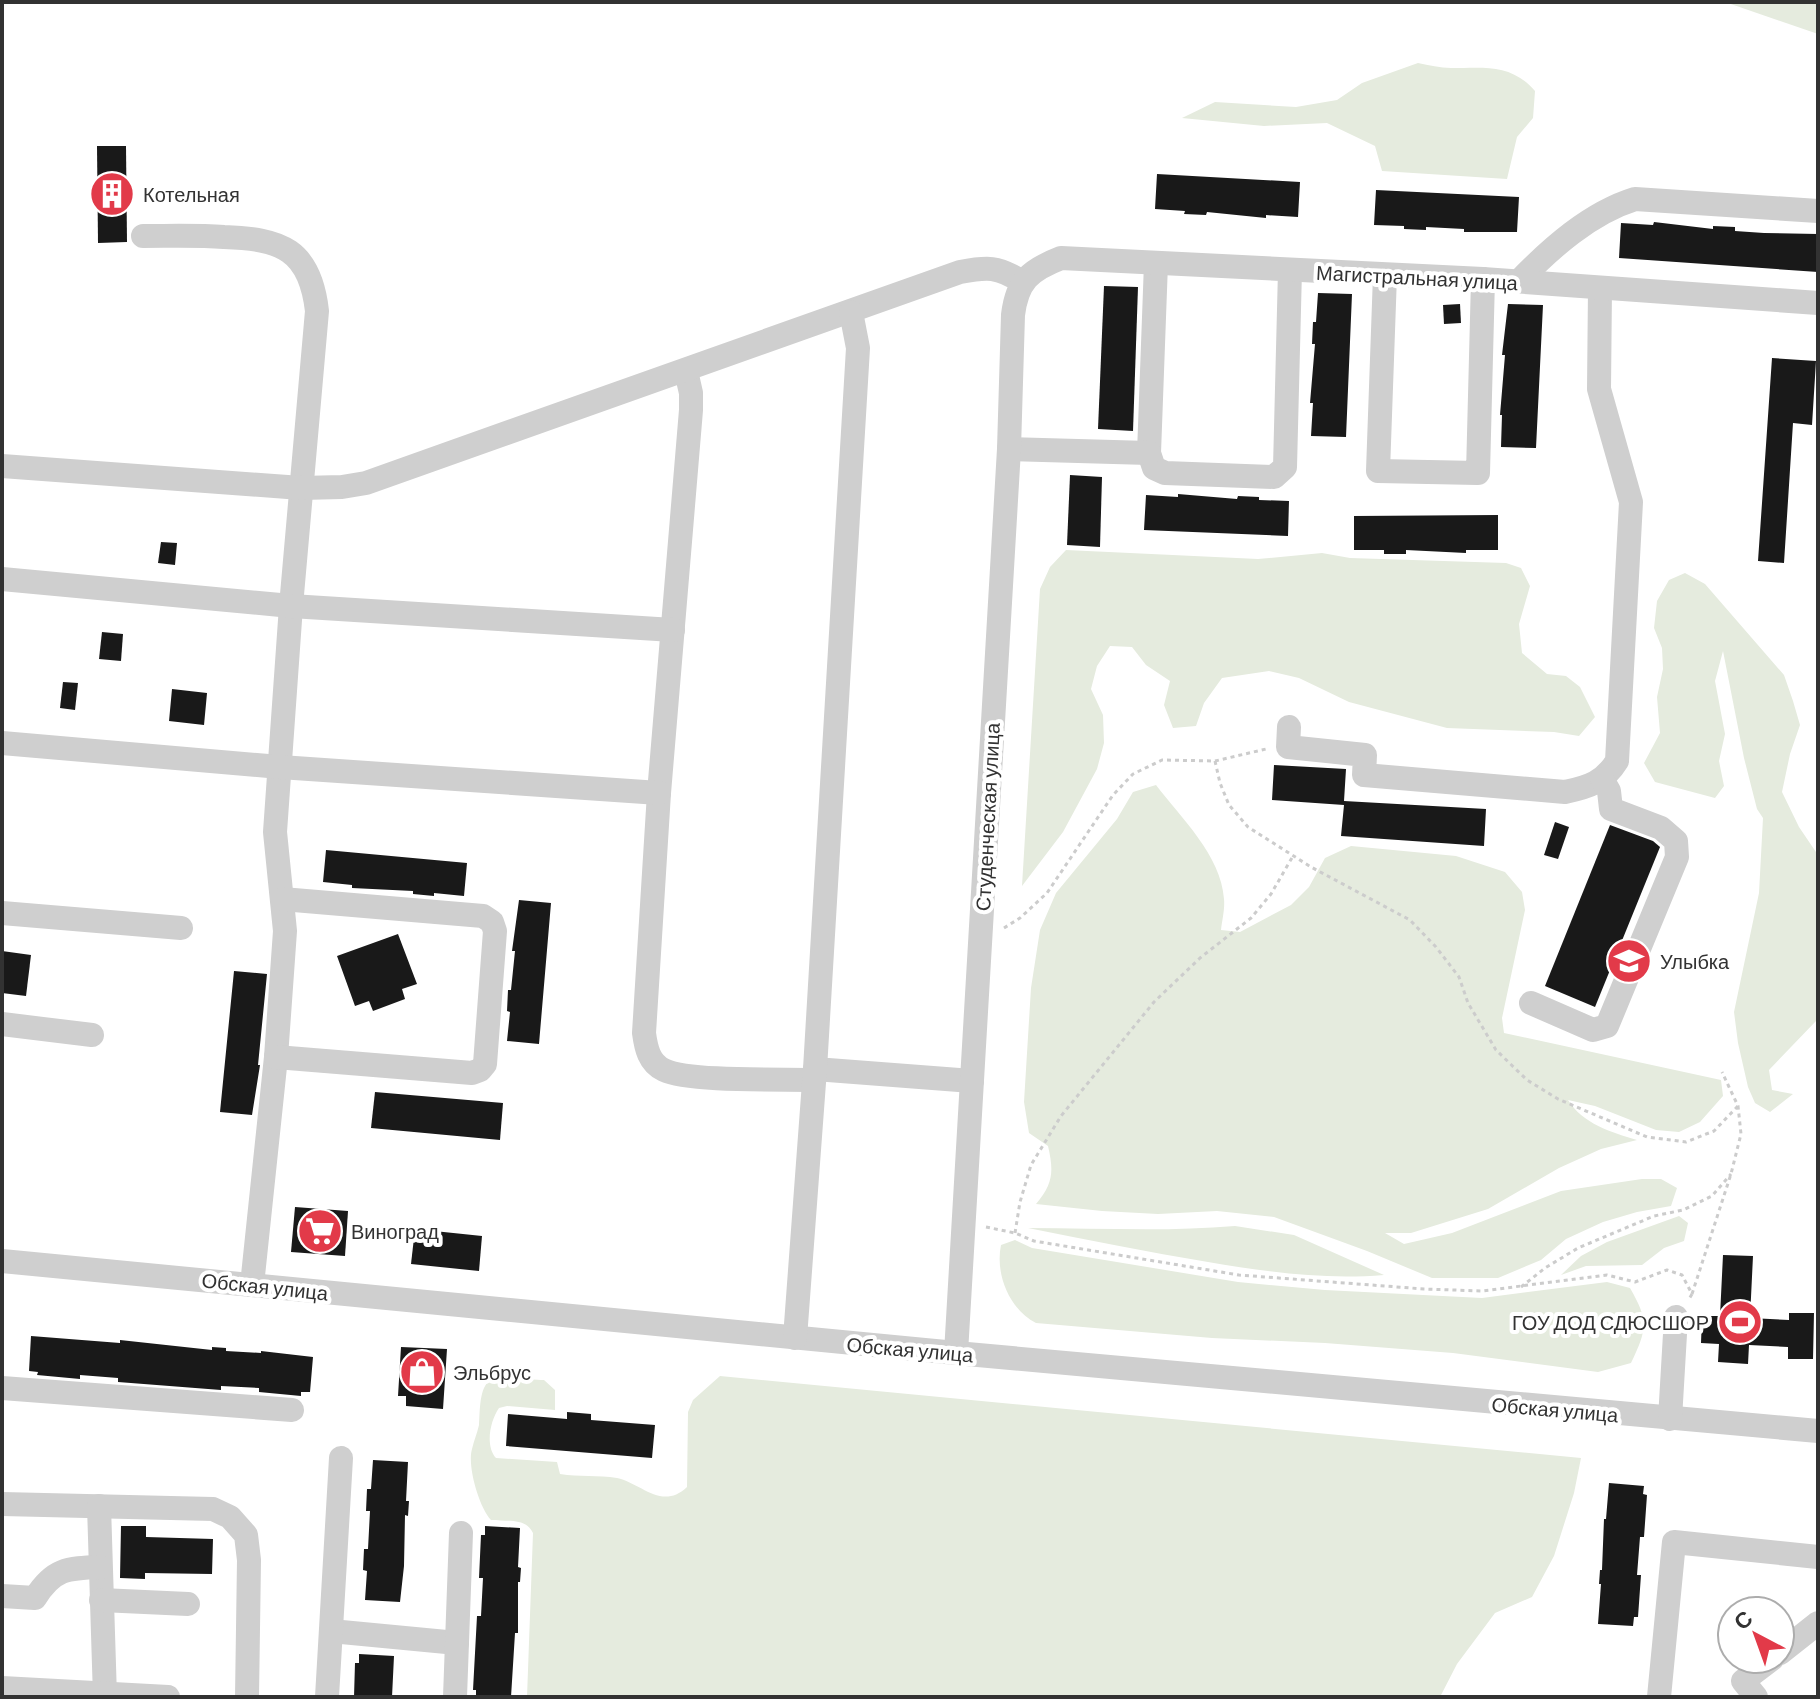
<svg xmlns="http://www.w3.org/2000/svg" width="1820" height="1699" viewBox="0 0 1820 1699" font-family="Barlow,sans-serif">
	<rect width="100%" height="100%" fill="#fff"/>
	<g fill="#e5ebde">
		<polygon points="1725,2 1818,2 1818,34"/>
		<path d="M1418 63C1429 65 1440 68 1451 68 1484 68 1511 63 1535 91L1533 118 1517 137 1507 179 1382 171 1375 146 1327 123 1264 126 1182 118 1215 102 1296 107 1337 100 1362 83Z"/>
		<polygon points="1066,550 1258,559 1322,553 1350,558 1506,563 1521,568 1530,586 1519,624 1522,653 1547,674 1566,676 1580,687 1595,717 1579,736 1554,732 1447,728 1349,702 1299,678 1269,671 1222,678 1204,703 1196,726 1173,728 1164,705 1170,681 1146,665 1132,647 1110,646 1097,666 1091,689 1103,715 1104,743 1097,769 1063,832 1022,886 1040,589 1050,567"/>
		<polygon points="1685,573 1705,584 1784,675 1793,701 1800,725 1790,754 1782,792 1799,827 1818,855 1818,1009 1816,1021 1769,1070 1772,1090 1793,1094 1770,1112 1755,1103 1748,1087 1738,1043 1734,1012 1759,893 1763,818 1757,809 1744,758 1723,651 1715,681 1725,734 1719,761 1724,786 1715,798 1655,782 1644,763 1660,733 1657,697 1663,669 1662,648 1654,628 1657,601 1669,580"/>
		<path d="M1156 785C1181 818 1221 855 1224 899 1225 909 1222 921 1221 930L1240 932 1291 905 1309 887 1325 858 1351 846 1456 856 1505 872 1522 892 1525 910 1502 1018 1504 1033 1721 1080 1723 1096 1700 1122 1679 1132 1656 1130 1595 1106 1568 1100C1583 1124 1611 1132 1637 1140L1601 1149 1559 1168 1488 1209 1411 1233H1385L1404 1244 1452 1233 1561 1191 1642 1179H1661L1677 1188 1671 1206 1637 1212 1603 1222 1566 1239 1541 1260 1498 1278H1432L1367 1251 1274 1217 1217 1211 1158 1214 1102 1211 1036 1204C1053 1184 1054 1172 1048 1146L1029 1133 1024 1102 1031 988 1040 930 1056 893 1117 819 1133 792Z"/>
		<polygon points="1679,1216 1688,1223 1684,1241 1664,1248 1642,1265 1586,1266 1561,1275 1581,1256 1607,1242"/>
		<path d="M1235 1226 1294 1235 1384 1275C1324 1280 1267 1272 1208 1262 1148 1252 1088 1240 1028 1228 1097 1228 1166 1232 1235 1226Z"/>
		<path d="M1015 1240 1032 1248 1238 1282 1325 1290 1482 1298 1607 1282 1630 1288C1649 1321 1647 1329 1631 1363L1598 1372 1453 1353 1325 1343 1212 1338 1036 1323C1009 1309 995 1274 1001 1245Z"/>
		<path d="M720 1376 1581 1458 1574 1493 1554 1556 1532 1597 1495 1613 1457 1664 1440 1697H527L533 1533C525 1517 508 1522 491 1520 479 1507 467 1466 472 1449 474 1440 477 1434 479 1425 480 1413 479 1391 488 1382 497 1375 532 1380 544 1380L555 1390V1410L507 1406 499 1408C490 1421 485 1446 496 1458L557 1462 560 1474C579 1477 598 1475 617 1478 641 1483 662 1511 687 1487L688 1412 693 1400Z"/>
	</g>
	<g fill="#191919">
		<polygon points="97,146 126,146 127,242 98,243"/>
		<polygon points="1157,174 1300,182 1298,217 1266,215 1266,218 1207,212 1206,215 1184,214 1185,211 1155,209"/>
		<polygon points="1376,190 1519,197 1517,232 1464,232 1464,229 1426,227 1426,230 1404,229 1404,226 1374,225"/>
		<polygon points="1654,222 1713,229 1713,226 1735,227 1735,231 1764,233 1818,234 1818,272 1619,258 1621,223 1653,225"/>
		<polygon points="1104,286 1138,287 1133,431 1098,429"/>
		<polygon points="1318,293 1352,294 1346,437 1311,436 1313,403 1310,403 1315,344 1312,344 1313,322 1316,322"/>
		<polygon points="1460,304 1461,323 1444,324 1443,305"/>
		<polygon points="1508,304 1543,305 1536,448 1501,447 1502,415 1500,415 1505,355 1502,355"/>
		<polygon points="1772,358 1816,361 1812,425 1793,423 1784,563 1758,561"/>
		<polygon points="1070,475 1102,477 1100,547 1067,545"/>
		<polygon points="1178,494 1237,499 1238,496 1259,497 1259,500 1289,501 1288,536 1144,530 1146,495 1178,497"/>
		<polygon points="1498,515 1498,550 1466,550 1466,553 1406,550 1406,554 1384,554 1384,550 1354,550 1354,516"/>
		<polygon points="161,542 177,543 175,565 158,563"/>
		<polygon points="102,632 123,634 121,661 99,659"/>
		<polygon points="63,682 78,683 75,710 60,708"/>
		<polygon points="172,689 207,693 204,725 169,721"/>
		<polygon points="1274,765 1346,769 1344,801 1486,809 1484,846 1341,836 1344,805 1272,800"/>
		<polygon points="1555,822 1569,827 1558,859 1544,855"/>
		<polygon points="1610,825 1653,841 1660,847 1595,1007 1545,986"/>
		<polygon points="326,850 467,863 464,896 434,893 434,896 413,894 413,891 352,888 352,885 323,882"/>
		<polygon points="519,900 551,903 539,1044 507,1041 510,1012 507,1011 508,990 511,990 515,951 512,951"/>
		<polygon points="398,934 417,984 402,989 405,999 373,1011 369,1001 355,1006 337,956"/>
		<polygon points="2,951 31,955 26,996 2,993"/>
		<polygon points="234,971 267,974 258,1065 260,1065 252,1115 220,1112"/>
		<polygon points="375,1092 503,1103 500,1140 371,1128"/>
		<polygon points="295,1207 348,1211 345,1256 291,1252"/>
		<polygon points="415,1229 482,1236 479,1271 411,1264"/>
		<polygon points="1723,1255 1753,1256 1750,1318 1789,1320 1789,1313 1814,1313 1813,1359 1788,1359 1788,1347 1749,1345 1748,1364 1718,1362 1719,1344 1701,1343 1702,1316 1720,1316"/>
		<polygon points="31,1336 120,1343 120,1340 212,1350 212,1347 226,1348 226,1351 261,1353 261,1351 313,1357 310,1392 301,1392 301,1396 259,1392 259,1388 221,1386 221,1390 118,1382 118,1378 80,1375 80,1379 37,1375 38,1372 29,1371"/>
		<polygon points="401,1347 447,1349 443,1409 406,1406 406,1396 398,1396"/>
		<polygon points="567,1412 591,1414 591,1420 655,1425 652,1458 506,1446 508,1414 567,1419"/>
		<polygon points="373,1460 408,1462 406,1501 409,1501 408,1516 405,1515 404,1566 400,1602 365,1600 367,1571 363,1570 364,1549 368,1549 370,1511 366,1511 367,1489 371,1489"/>
		<polygon points="1609,1483 1644,1486 1643,1494 1647,1495 1644,1537 1640,1537 1637,1575 1641,1575 1638,1617 1634,1617 1633,1626 1598,1624 1601,1584 1599,1584 1600,1570 1602,1570 1604,1519 1606,1519"/>
		<polygon points="121,1526 146,1526 146,1537 213,1539 212,1574 145,1573 145,1579 120,1578"/>
		<polygon points="485,1526 520,1528 518,1567 521,1568 520,1582 518,1582 518,1633 515,1633 511,1697 476,1697 476,1690 473,1690 477,1616 481,1616 483,1578 479,1578 481,1535 485,1535"/>
		<polygon points="359,1654 394,1656 392,1697 354,1697 355,1663 359,1663"/>
	</g>
	<g fill="none" stroke-linecap="round" stroke-linejoin="round">
		<g stroke="#ccc" stroke-width="3" stroke-dasharray="4 4" stroke-linecap="butt">
			<polyline points="1817,341 1818,341"/>
			<polyline points="1215,761 1220,783 1229,805 1248,827 1311,867 1410,920 1436,947 1459,977 1468,1003 1496,1050 1527,1080 1558,1099 1647,1137 1686,1142 1714,1131 1738,1106"/>
			<polyline points="1004,928 1020,918 1047,893 1113,795 1133,774 1162,760 1215,761 1266,749"/>
			<polyline points="986,1227 1015,1233 1034,1241 1239,1275 1424,1289 1482,1291 1607,1275 1635,1282 1667,1270 1682,1275 1692,1294 1688,1301"/>
			<polyline points="1015,1233 1020,1202 1031,1165 1061,1116 1154,1002 1200,958 1251,918 1271,894 1293,856"/>
			<polyline points="1521,1287 1545,1268 1578,1248 1654,1216 1683,1210 1712,1196 1731,1174"/>
			<polyline points="1692,1294 1731,1174 1741,1134 1738,1106 1722,1072"/>
		</g>
		<g stroke="#cfcfcf" stroke-width="24">
			<path d="M143 236C170 236 197 235 224 237 281 239 310 249 317 311L291 606 275 832 285 931 276 1057 252 1285"/>
			<polyline points="1156,263 1149,453 1154,468 1165,473 1274,477 1285,467 1290,270"/>
			<polyline points="1385,275 1378,471 1478,473 1483,279"/>
			<path d="M1519 281C1551 248 1590 213 1635 199L1818 211"/>
			<path d="M686 371 691 393V410L659 793 644 1033C646 1048 649 1063 664 1070 689 1082 781 1079 814 1080"/>
			<polyline points="1009,449 1149,453"/>
			<path d="M2 466 301 488 342 487 366 483 960 272C987 267 998 266 1022 282"/>
			<polyline points="2,579 291,606 673,630"/>
			<path d="M1289 727 1288 747 1365 755 1364 775 1565 792C1589 787 1604 782 1617 761L1631 502 1599 389 1600 288"/>
			<polyline points="2,743 280,767 659,793"/>
			<polyline points="2,913 181,928"/>
			<polyline points="1531,1003 1593,1030 1607,1026 1677,857 1676,841 1661,828 1611,809 1609,791 1602,779"/>
			<polyline points="2,1024 92,1035"/>
			<polyline points="276,1057 472,1073 480,1070 485,1064 495,931 492,922 483,916 282,899"/>
			<polyline points="815,1069 972,1081"/>
			<polyline points="2,1261 956,1353 1818,1431"/>
			<polyline points="795,1338 815,1069 858,348 851,312"/>
			<path d="M956 1353 1009 449 1013 315C1017 281 1030 270 1061 258L1483 279 1818 303"/>
			<polyline points="2,1388 292,1410"/>
			<polyline points="1670,1419 1676,1317"/>
			<polyline points="2,1504 213,1509 230,1517 246,1535 249,1560 247,1697"/>
			<polyline points="99,1506 105,1697"/>
			<path d="M2 1596 35 1598C53 1569 67 1568 100 1567"/>
			<polyline points="101,1600 188,1604"/>
			<polyline points="331,1631 457,1643"/>
			<polyline points="1780,1653 1818,1623"/>
			<polyline points="2,1688 168,1697"/>
			<polyline points="327,1697 341,1458"/>
			<polyline points="455,1697 461,1533"/>
			<polyline points="1659,1697 1674,1542 1818,1557"/>
			<polyline points="1756,1697 1743,1681 1772,1659"/>
		</g>
	</g>
	<defs>
		<g id="building-disc" transform="scale(2.3)"><circle r="9.5" fill="#e23a49" stroke="#fff"/><path d="M-4-6H4V6H1V3H-1V6H-4ZM-2.5-4.3h1.7v1.8h-1.7ZM.8-4.3h1.7v1.8H.8ZM-2.5-1h1.7V.8h-1.7ZM.8-1h1.7V.8H.8Z" fill="#fff"/></g>
		<g id="school-disc" transform="scale(2.3)"><circle r="9.5" fill="#e23a49" stroke="#fff"/><path d="M0-5L7-2L0 1L-7-2ZM-4 1L0 2.5L4 1V4Q0 6-4 4Z" fill="#fff"/></g>
		<g id="supermarket-disc" transform="scale(2.3)"><circle r="9.5" fill="#e23a49" stroke="#fff"/><path d="M-6-5.5h2.5l.6 2H6L4.5 2H-2.5L-4.4-4H-6ZM-1.5 3.2a1.3 1.3 0 1 0 .1 0ZM3 3.2a1.3 1.3 0 1 0 .1 0Z" fill="#fff"/></g>
		<g id="stadium-disc" transform="scale(2.3)"><circle r="9.5" fill="#e23a49" stroke="#fff"/><path d="M0-5a6.5 5 0 1 0 0 10a6.5 5 0 1 0 0-10ZM-3.5-1.8h7v3.6h-7Z" fill="#fff"/></g>
		<g id="shop-disc" transform="scale(2.3)"><circle r="9.5" fill="#e23a49" stroke="#fff"/><path d="M-5-2.5h2.3a2.7 3.5 0 0 1 5.4 0H5L5.5 6h-11ZM-1.5-2.5h3a1.5 2.3 0 0 0-3 0Z" fill="#fff"/></g>
	</defs>
	<g fill-rule="evenodd">
		<use href="#building-disc" x="112" y="194"/>
		<use href="#school-disc" x="1629" y="961"/>
		<use href="#supermarket-disc" x="320" y="1231"/>
		<use href="#stadium-disc" x="1740" y="1322"/>
		<use href="#shop-disc" x="422" y="1372"/>
	</g>
	<g text-anchor="middle" dominant-baseline="central" stroke-width="8" stroke-linejoin="round" paint-order="stroke">
		<g font-size="20" fill="#323232" stroke="#fff" text-anchor="start">
			<text x="143" y="194">Котельная</text>
			<text x="1660" y="961">Улыбка</text>
			<text x="351" y="1231">Виноград</text>
			<text x="1709" y="1322" text-anchor="end">ГОУ ДОД СДЮСШОР</text>
			<text x="453" y="1372">Эльбрус</text>
		</g>
		<g font-size="20" fill="#323232" stroke="#fff">
			<text transform="translate(1417 277) rotate(3)">Магистральная улица</text>
			<text transform="translate(987 817) rotate(-87)">Студенческая улица</text>
			<text transform="translate(265 1286) rotate(6)">Обская улица</text>
			<text transform="translate(910 1349) rotate(5)">Обская улица</text>
			<text transform="translate(1555 1409) rotate(5)">Обская улица</text>
		</g>
	</g>
	<rect width="1820" height="1699" fill="none" stroke="#323232" stroke-width="8"/>
	<g transform="translate(1756 1635) rotate(319)"><circle r="38" fill="#ffffff" stroke="#adadad" stroke-width="2"/>
	<path d="M0-6L14 30L0 20L-14 30Z" fill="#e23a49"/>
	<text y="-12" font-size="22" font-weight="bold" text-anchor="middle" fill="#323232">С</text>
	</g>
</svg>
